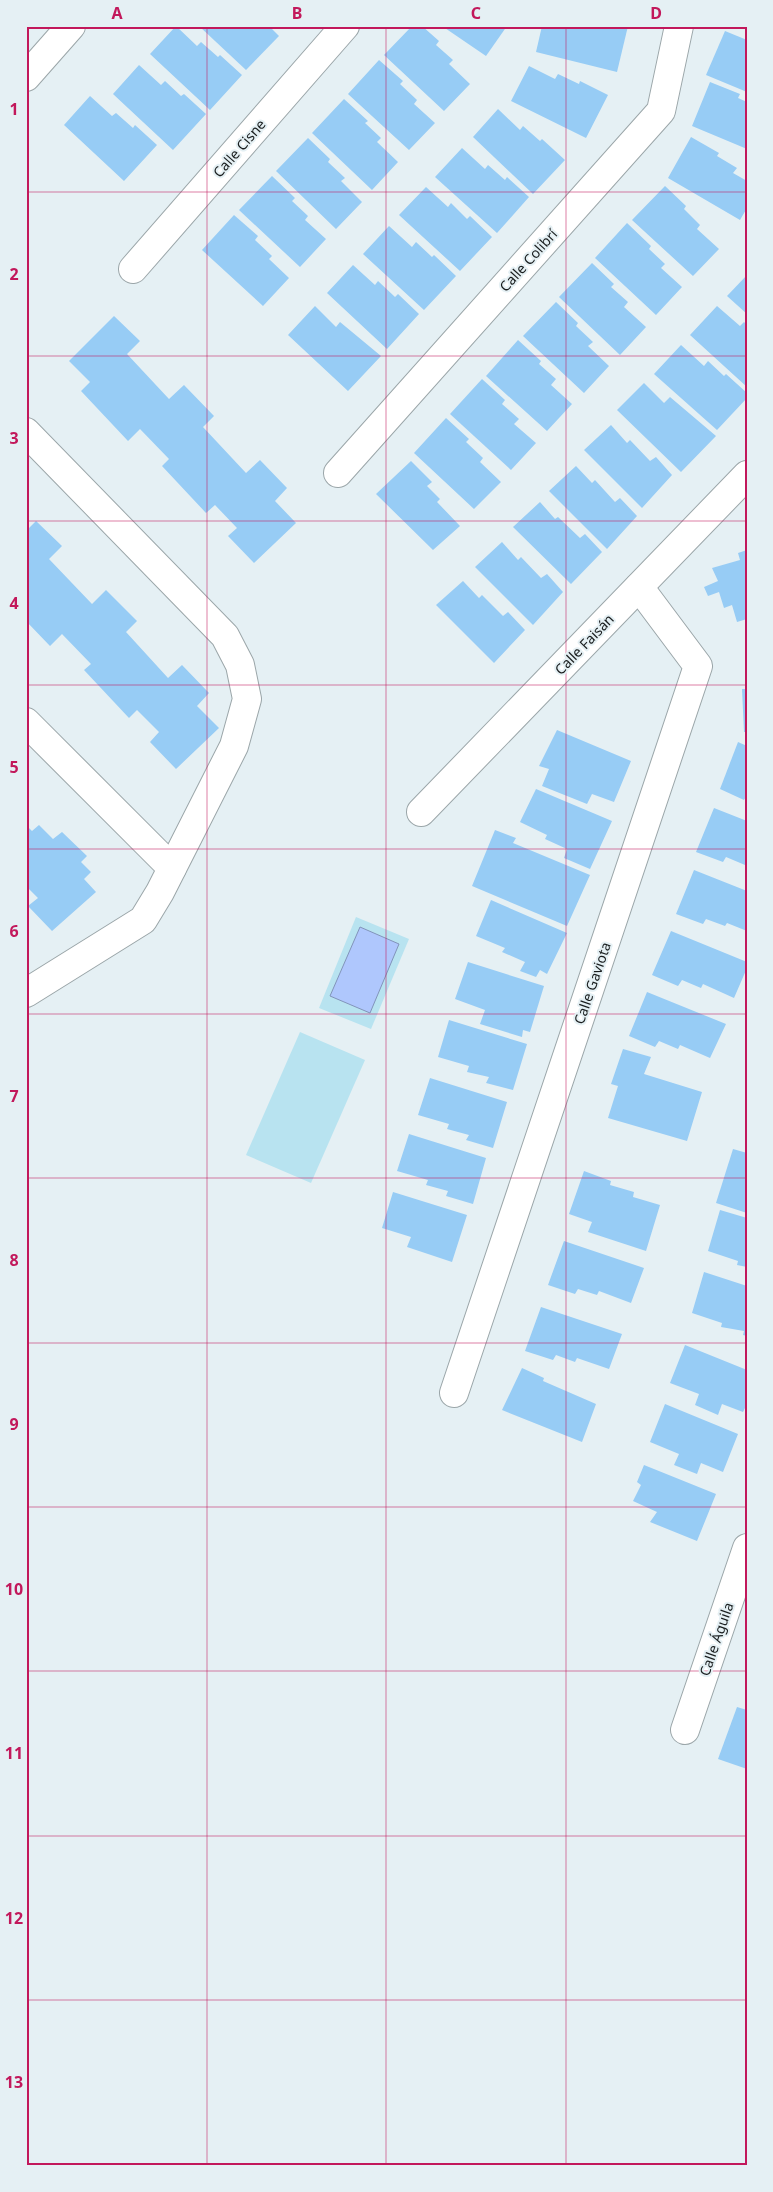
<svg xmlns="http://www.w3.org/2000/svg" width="773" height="2192" viewBox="0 0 773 2192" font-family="'Noto Sans',sans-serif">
	<rect width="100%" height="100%" fill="#e5f0f4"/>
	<g fill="#b8e3f0">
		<polygon points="356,917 409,939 371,1029 319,1008"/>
		<polygon points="300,1032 365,1060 311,1183 246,1155"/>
	</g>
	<polygon fill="#afc7fd" stroke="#8294ba" points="360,927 399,944 370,1013 330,996"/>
	<g fill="#97ccf5">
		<polygon points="176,26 197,46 201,42 218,57 220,55 242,75 210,110 150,54"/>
		<polygon points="199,26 269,26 279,36 246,70"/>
		<polygon points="412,26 422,26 439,41 436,45 453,60 449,64 470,84 444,111 384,55"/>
		<polygon points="442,26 507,26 486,56"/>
		<polygon points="542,26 628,26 617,72 536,52"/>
		<polygon points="725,31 747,40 747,92 706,75"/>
		<polygon points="379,60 403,81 400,84 417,100 414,104 435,123 409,150 348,94"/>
		<polygon points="139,65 161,85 165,81 181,96 184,94 206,114 173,150 113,94"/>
		<polygon points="529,66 555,79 558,74 579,84 580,81 608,95 586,138 511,101"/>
		<polygon points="710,82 740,94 738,98 747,102 747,149 692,126"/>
		<polygon points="90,96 112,116 116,113 133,128 135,125 157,145 124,181 64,125"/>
		<polygon points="344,99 368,121 365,123 381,138 377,142 398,162 372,190 312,133"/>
		<polygon points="498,109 520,130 523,126 540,141 542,139 565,160 533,194 473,137"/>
		<polygon points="691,137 719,153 717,156 737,168 733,173 747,181 747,208 740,220 668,178"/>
		<polygon points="308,138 330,159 328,162 345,178 341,181 362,202 336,229 276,171"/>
		<polygon points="462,148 485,169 488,165 505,180 507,177 529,197 497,233 435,177"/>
		<polygon points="272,176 295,198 292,201 308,216 305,220 326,239 300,267 239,210"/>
		<polygon points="665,186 686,206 684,209 700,225 697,229 719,249 693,276 632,220"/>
		<polygon points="426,187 448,207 451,203 467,219 470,216 492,237 460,271 399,215"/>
		<polygon points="234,215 258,236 255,240 272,256 269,259 289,278 263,306 202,250"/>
		<polygon points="627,223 651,246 649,249 665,264 661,268 682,287 656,315 595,258"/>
		<polygon points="389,226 412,247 416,242 432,257 434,255 456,276 424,310 363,254"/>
		<polygon points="592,263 614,284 611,287 628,302 624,307 646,327 620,355 559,297"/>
		<polygon points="353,265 375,285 378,281 395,297 398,294 419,314 387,349 327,293"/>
		<polygon points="747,275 747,314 727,296"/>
		<polygon points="556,302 578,323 576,326 593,342 588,346 609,366 584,393 523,336"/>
		<polygon points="315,306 336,327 340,322 381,356 348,391 288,335"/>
		<polygon points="717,306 740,326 744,322 747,325 747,387 690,335"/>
		<polygon points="114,316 140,341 127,354 169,399 184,385 214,416 203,427 246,473 260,460 287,488 275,501 296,523 254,563 228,536 237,528 215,505 206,513 162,466 169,459 140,429 128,441 81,391 90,382 69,361"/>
		<polygon points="518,340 541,361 539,364 556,379 551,385 572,404 547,431 486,376"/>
		<polygon points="681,345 704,366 708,361 724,376 726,374 747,393 747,398 717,430 654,374"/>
		<polygon points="482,379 505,400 502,404 519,419 514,424 536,443 511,470 450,414"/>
		<polygon points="644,383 664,403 670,397 716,436 681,472 617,410"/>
		<polygon points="446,418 469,439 466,442 483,458 480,462 501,482 474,509 414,453"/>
		<polygon points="611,425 627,443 630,440 650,461 656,457 672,475 642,508 584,450"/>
		<polygon points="411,461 432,482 427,486 440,499 437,502 460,526 433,550 376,494"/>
		<polygon points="576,466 592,483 595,480 615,502 620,498 637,516 607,549 549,491"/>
		<polygon points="540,502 555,519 558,517 580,538 585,534 602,552 571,584 513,527"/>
		<polygon points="36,521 62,546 49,559 92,604 106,590 137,621 126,632 168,678 182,665 209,693 197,706 219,728 176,769 150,742 159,732 137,710 129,718 84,670 91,664 62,634 50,646 26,621 26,531"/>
		<polygon points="502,542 518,560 521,557 541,578 547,574 563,592 533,625 475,567"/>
		<polygon points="747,550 747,619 737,622 732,605 724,608 719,592 708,596 704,587 718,581 712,568 740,560 738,553"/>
		<polygon points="463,581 479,598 482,595 503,616 508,612 525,630 494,663 436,605"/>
		<polygon points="742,689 747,689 747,732 744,732"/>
		<polygon points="557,730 631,761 614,802 592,794 587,804 542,786 549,769 539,766"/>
		<polygon points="738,742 747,746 747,795 744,800 720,789"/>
		<polygon points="536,789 612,821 590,869 564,858 567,849 545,839 547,835 520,822"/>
		<polygon points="714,808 747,821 747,861 745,865 726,857 723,862 696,852"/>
		<polygon points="26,825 32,831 39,825 53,839 62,832 87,856 81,862 91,872 84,879 96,892 52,931 28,906 38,898 26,886"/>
		<polygon points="495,830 516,838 513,843 590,875 567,926 472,886"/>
		<polygon points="694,870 747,891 747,931 727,923 725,926 706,919 703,924 676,914"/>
		<polygon points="491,900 567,933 547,974 540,970 536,977 520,971 525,962 502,952 505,948 476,936"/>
		<polygon points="671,931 747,962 747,968 734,998 703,984 701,988 682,980 678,986 652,975"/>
		<polygon points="468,962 544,986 530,1032 523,1030 522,1037 480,1024 485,1010 455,999"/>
		<polygon points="647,992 726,1024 710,1058 680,1045 678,1049 659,1041 655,1047 629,1036"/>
		<polygon points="449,1020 527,1044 513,1090 486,1083 489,1077 467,1072 469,1066 438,1057"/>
		<polygon points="623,1049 651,1057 644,1074 702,1092 687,1141 608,1118 618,1086 611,1084"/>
		<polygon points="430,1078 507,1102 493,1148 466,1140 469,1135 447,1129 449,1124 418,1115"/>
		<polygon points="409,1134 486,1158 473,1204 446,1196 448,1191 426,1185 428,1180 397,1171"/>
		<polygon points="733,1149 747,1153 747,1213 716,1203"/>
		<polygon points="584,1171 611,1181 610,1185 634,1192 633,1197 660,1205 646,1251 588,1232 592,1222 569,1214"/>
		<polygon points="393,1192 467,1215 452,1262 407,1247 411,1237 382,1228"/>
		<polygon points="720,1210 747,1218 747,1267 737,1265 738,1261 708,1251"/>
		<polygon points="564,1241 644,1268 631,1303 599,1291 597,1295 578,1289 575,1294 548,1285"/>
		<polygon points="704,1272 747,1286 747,1336 743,1335 744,1331 721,1327 722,1323 692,1313"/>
		<polygon points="541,1307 622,1334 609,1369 577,1358 575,1362 556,1355 553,1360 525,1351"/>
		<polygon points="685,1345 747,1370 747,1404 743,1412 722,1404 718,1415 695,1405 699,1394 670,1383"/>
		<polygon points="522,1368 544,1378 543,1381 596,1404 582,1442 502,1410"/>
		<polygon points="665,1404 738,1434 723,1472 701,1463 697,1474 674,1465 679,1454 650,1442"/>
		<polygon points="644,1465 716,1494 697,1541 650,1522 657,1512 633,1501 641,1485 637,1482"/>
		<polygon points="737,1707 747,1710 747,1769 718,1759"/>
	</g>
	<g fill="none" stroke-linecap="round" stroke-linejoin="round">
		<g stroke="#9ba6a9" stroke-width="30">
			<g id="minor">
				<polyline points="26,77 71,26"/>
				<polyline points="133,269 345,26"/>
				<polyline points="26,432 225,636 240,665 247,699 234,746 160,892 143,920 26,993"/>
				<polyline points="338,473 661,111 679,26"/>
				<polyline points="26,722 172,868"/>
				<polyline points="421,812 747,475"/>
				<polyline points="454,1393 698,666 639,587"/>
				<polyline points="685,1730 747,1548"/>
			</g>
		</g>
		<use href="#minor" stroke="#fff" stroke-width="28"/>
	</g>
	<path fill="none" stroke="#c2185b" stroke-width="1" stroke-opacity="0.55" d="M207 26V2166M386 26V2166M566 26V2166M26 192H747M26 356H747M26 521H747M26 685H747M26 849H747M26 1014H747M26 1178H747M26 1343H747M26 1507H747M26 1671H747M26 1836H747M26 2000H747"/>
	<g text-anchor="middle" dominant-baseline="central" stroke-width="4" stroke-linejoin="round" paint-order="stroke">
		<g font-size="14" fill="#191d1e" stroke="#e5f0f4">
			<text transform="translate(239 148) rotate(-49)">Calle Cisne</text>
			<text transform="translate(528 260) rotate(-48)">Calle Colibrí</text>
			<text transform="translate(584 644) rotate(-46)">Calle Faisán</text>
			<text transform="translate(592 983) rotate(-71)">Calle Gaviota</text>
			<text transform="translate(716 1639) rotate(-71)">Calle Águila</text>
		</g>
	</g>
	<rect width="773" height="2192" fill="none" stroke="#e5f0f4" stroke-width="55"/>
	<rect x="28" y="28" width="718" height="2136" fill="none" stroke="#c2185b" stroke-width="2"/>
	<g font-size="16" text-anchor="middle" font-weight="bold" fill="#c2185b">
		<text x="117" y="19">A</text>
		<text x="297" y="19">B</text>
		<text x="476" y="19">C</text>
		<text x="656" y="19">D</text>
		<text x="14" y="115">1</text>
		<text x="14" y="280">2</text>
		<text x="14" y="444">3</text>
		<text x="14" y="609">4</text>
		<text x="14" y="773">5</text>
		<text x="14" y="937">6</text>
		<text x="14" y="1102">7</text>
		<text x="14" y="1266">8</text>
		<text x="14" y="1430">9</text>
		<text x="14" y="1595">10</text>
		<text x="14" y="1759">11</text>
		<text x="14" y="1924">12</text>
		<text x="14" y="2088">13</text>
	</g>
</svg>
